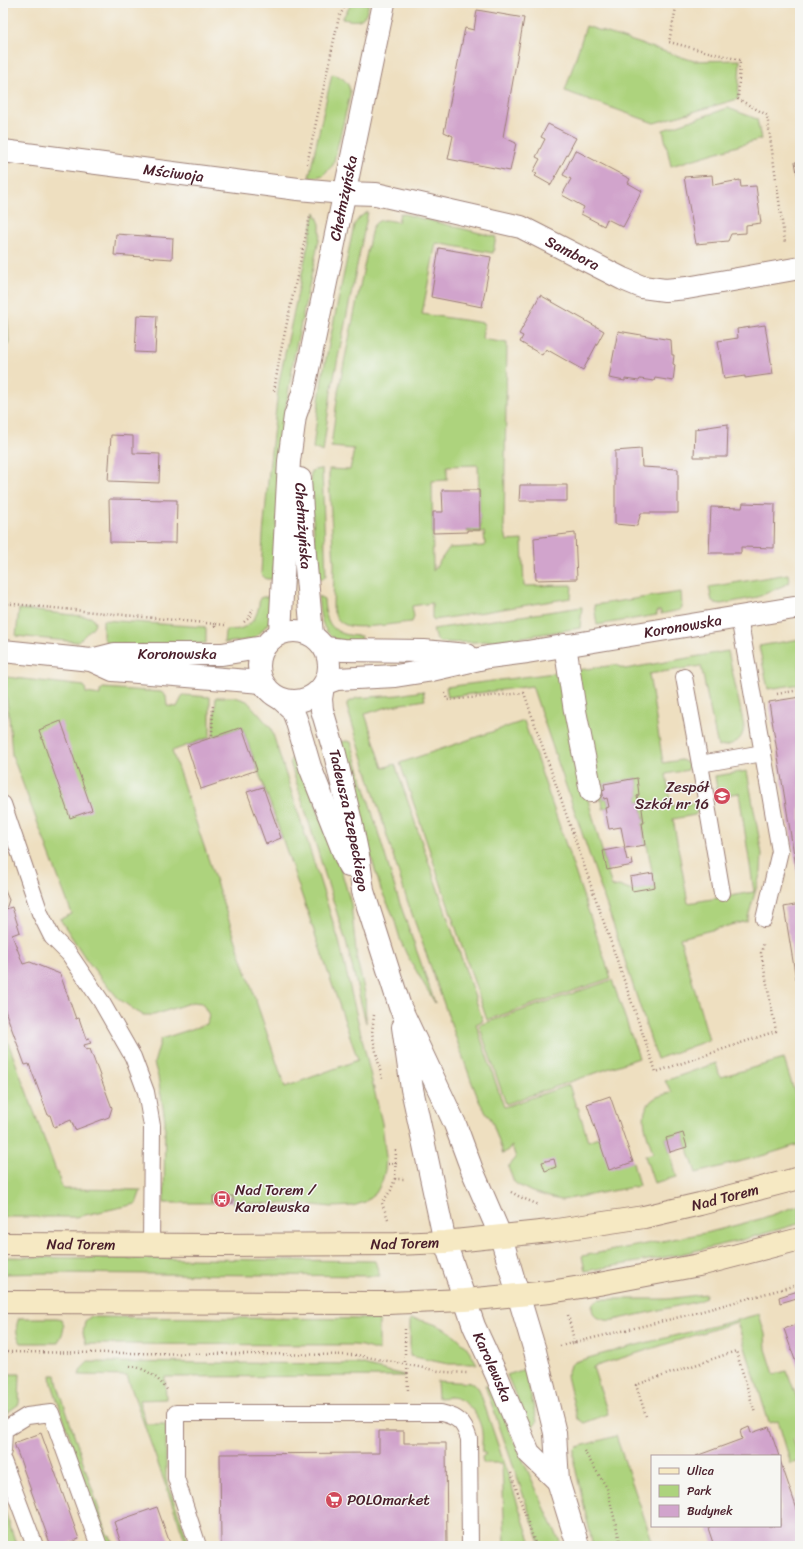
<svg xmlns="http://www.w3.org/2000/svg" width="803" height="1549" viewBox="0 0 803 1549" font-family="Sriracha,sans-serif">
	<rect width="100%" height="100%" fill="#f6f6f2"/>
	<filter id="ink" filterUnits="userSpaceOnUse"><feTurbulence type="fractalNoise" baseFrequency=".025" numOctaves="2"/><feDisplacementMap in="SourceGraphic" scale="8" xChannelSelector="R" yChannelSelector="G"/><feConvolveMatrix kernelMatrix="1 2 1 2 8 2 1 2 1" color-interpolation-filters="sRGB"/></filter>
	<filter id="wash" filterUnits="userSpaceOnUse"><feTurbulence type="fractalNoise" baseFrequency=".012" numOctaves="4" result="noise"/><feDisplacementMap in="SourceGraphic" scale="16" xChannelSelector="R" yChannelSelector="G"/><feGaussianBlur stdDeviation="0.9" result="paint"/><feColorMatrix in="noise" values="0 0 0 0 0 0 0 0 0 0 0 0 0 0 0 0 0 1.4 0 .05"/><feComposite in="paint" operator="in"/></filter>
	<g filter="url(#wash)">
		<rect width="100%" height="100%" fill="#eedfc0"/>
		<g fill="#add37d" stroke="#7c7954" fill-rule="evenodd">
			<path d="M352 3H369C365 22 360 22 342 19Z"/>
			<polygon points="586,26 694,61 740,60 738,99 654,123 565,91"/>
			<path d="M332 74C342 76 351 83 350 95L333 165 323 175 316 177H309Z"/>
			<polygon points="728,108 757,119 761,139 671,166 663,130"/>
			<polygon points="315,212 320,224 320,235 295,351 285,412 273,579 266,579 261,574 263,535 269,470 279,382"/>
			<polygon points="368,212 331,392 323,452 313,448 322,378 354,225 360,217"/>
			<path d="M400 213 496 237 493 253 436 243 422 314 484 323 482 339 507 343 504 527 507 541 522 540 524 586 572 585 571 598 434 620 432 618V603L412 606 414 617 412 622C398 623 357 630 346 625 338 622 334 615 333 608L334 564 329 481V469L350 470 354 449 331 447 338 392 372 228C378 217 387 220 398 222ZM478 465 480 529 467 530V532H484L485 546 449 548 433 571 432 481 447 480V466Z"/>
			<polygon points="3,243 9,344 3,343"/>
			<polygon points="319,469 322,469 326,575 323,579 318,579 310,483 311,471"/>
			<polygon points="788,574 789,582 787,584 758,597 721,604 715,603 712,601 709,587"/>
			<polygon points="681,592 682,607 680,610 661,614 661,611 657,611 657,615 597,625 594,605"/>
			<path d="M318 596 324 599C325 625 334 636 361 636L362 643C355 642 346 643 340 641 320 634 320 613 318 596Z"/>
			<path d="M263 597H273L271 615 269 622 260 633 253 639 224 643 225 632 226 630C230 629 235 630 239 629 256 624 258 612 260 598Z"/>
			<path d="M582 607 580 628C533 635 486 645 439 642L435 637 433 629Z"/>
			<polygon points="19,609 90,617 93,618 95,623 93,627 78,642 16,636"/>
			<polygon points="103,620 204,627 206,629 206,643 138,646 108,644 103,637"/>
			<polygon points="800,639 800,684 768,689 759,646"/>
			<path d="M728 651 744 726C743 743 731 745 718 747L701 666 649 674 663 763 681 760 686 762 689 766 688 770 666 774 671 806 693 803 697 806 698 810 695 815 673 819 688 903 754 892 739 793 718 796 715 776 747 771 762 854 761 871 747 921 680 938 709 1040 657 1059 615 930 532 686 448 697 446 687 616 665 625 669ZM637 778 639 795 637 796 638 802H641L644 822 642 823 645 845H647L655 887 632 891 619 886 612 887 584 785 594 783 599 800H602L603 809 609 807 607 798 604 799 602 790 605 789V784Z"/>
			<polygon points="6,677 84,686 85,687 86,693 100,695 100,691 103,688 161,692 166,696 167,706 177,707 183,695 210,697 210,737 172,751 285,1087 358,1060 274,814 242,727 213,737 216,697 235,697 247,701 271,728 339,941 382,1123 386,1157 385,1170 382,1182 376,1193 365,1202 353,1206 332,1207 303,1204 233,1203 233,1196 213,1203 164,1203 165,1120 158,1077 154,1063 161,1039 207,1024 209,1015 202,1003 192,1002 154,1015 143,1015 136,1011 119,999 100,977 86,959 60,919 72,914 12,755 9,716 4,681"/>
			<polygon points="423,691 425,700 391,706 365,714 383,768 395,764 483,1021 476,1024 504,1107 569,1085 576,1107 578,1107 588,1141 598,1137 633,1162 639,1186 562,1200 556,1199 532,1192 518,1185 514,1182 508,1167 516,1158 512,1146 503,1154 492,1121 480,1103 472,1083 406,897 347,707 347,703 357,698 398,695"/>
			<polygon points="524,721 611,978 487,1020 400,763"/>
			<polygon points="347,741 351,742 398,898 435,1003 407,955 401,942 393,915 381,890 365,836 340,742"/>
			<polygon points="292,758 297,758 340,866 351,904 357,960 365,993 366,1023 346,942 291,765 290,761"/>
			<polygon points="612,980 639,1058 506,1104 479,1025"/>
			<polygon points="3,1029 63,1189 141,1190 136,1204 76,1217 3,1217"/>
			<path d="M784 1059 800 1110V1144L765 1155 696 1173 683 1134 666 1138 677 1177 654 1183 645 1156 653 1153C648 1136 634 1109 657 1097 661 1095 667 1094 672 1092L665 1081 716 1063 720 1077Z"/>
			<polygon points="800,1205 800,1224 798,1224 738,1241 672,1256 585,1271 582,1256 710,1232 760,1219"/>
			<polygon points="3,1257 375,1261 380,1276 49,1273 3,1274"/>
			<path d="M706 1294 705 1298 700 1301 614 1320C603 1322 588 1316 593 1303L599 1299H667Z"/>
			<path d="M759 1314 765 1334 766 1349 774 1374 787 1371 800 1406V1437L793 1439 800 1461 791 1464 778 1421 769 1423 737 1322 593 1367 608 1414 584 1423 577 1418 567 1376 570 1366 574 1362C635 1344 698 1331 759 1314Z"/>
			<polygon points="90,1317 379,1319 379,1351 362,1346 354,1345 86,1344 83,1333 85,1321"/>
			<path d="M19 1318H57L61 1319C67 1328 62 1334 58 1343H21C16 1335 15 1326 19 1318Z"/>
			<path d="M410 1319C428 1320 449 1328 461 1341 468 1347 472 1356 477 1364H448L410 1356Z"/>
			<polygon points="88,1362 359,1364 404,1375 404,1376 165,1377 166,1399 139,1400 146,1424 166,1424 166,1478 190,1546 187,1546 127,1376 79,1375 81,1369"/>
			<polygon points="525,1369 537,1422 533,1427 528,1425 507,1375"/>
			<polygon points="3,1374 20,1374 19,1404 3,1416"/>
			<polygon points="51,1375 56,1375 58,1386 107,1534 110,1536 115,1546 116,1546 110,1546 104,1539 52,1384"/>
			<path d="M437 1381 474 1383 479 1389 532 1546H505L502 1463H483L482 1457 486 1454 482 1452C481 1446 483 1440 482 1433 481 1418 468 1399 451 1397 447 1397 442 1398 438 1398Z"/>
			<polygon points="485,1385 489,1387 491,1390 562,1546 541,1546"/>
			<polygon points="616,1436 654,1546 593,1546 574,1462 574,1450 577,1447"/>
			<polygon points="3,1506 17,1546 3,1546"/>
		</g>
		<g id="blocks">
			<g fill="#d1a4cc">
				<polygon points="477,10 524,18 503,137 516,143 510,171 448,159 453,136 444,132 465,28 474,30"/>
				<polygon points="548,124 576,138 551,185 535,176 537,174 533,172 540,159 536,157 545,139 541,137"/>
				<polygon points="575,150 630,179 628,183 642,191 623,227 607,219 604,226 581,214 584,207 562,195 571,179 563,175"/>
				<polygon points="795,162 800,162 800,185 799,185"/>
				<polygon points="712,175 713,185 740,180 741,187 756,186 761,223 746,225 746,233 731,234 728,241 696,244 684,177"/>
				<polygon points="116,234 173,238 172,259 114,255"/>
				<polygon points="439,248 491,257 482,307 431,297"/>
				<polygon points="540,295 604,331 583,370 546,349 542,355 520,342 523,336 519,334"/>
				<polygon points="137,315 157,316 155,353 135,352"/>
				<polygon points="765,325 773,374 745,378 745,376 724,379 718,341 738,338 737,329"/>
				<polygon points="618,331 671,340 672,355 674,355 673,364 675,365 673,381 655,378 654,381 640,379 639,381 625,379 625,381 609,378"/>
				<polygon points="728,424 727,457 694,457 695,429"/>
				<polygon points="111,435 133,436 133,453 160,454 159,483 108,481"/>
				<polygon points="641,449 642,467 678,469 678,513 641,513 637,526 615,524 615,451"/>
				<polygon points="520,485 567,485 567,501 519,501"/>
				<polygon points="442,490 479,490 480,530 467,530 467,532 433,533 433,512 443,512"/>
				<polygon points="109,499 177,500 176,543 110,542"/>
				<polygon points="743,503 775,504 774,548 741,547 741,553 709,553 711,507 742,508"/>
				<polygon points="575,533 577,579 536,580 534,538"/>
				<polygon points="3,547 6,547 4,560 3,560"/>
				<polygon points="800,697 800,885 799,885 769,702"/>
				<polygon points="61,721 92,810 70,818 39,730"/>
				<polygon points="242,727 257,770 201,789 187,746"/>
				<polygon points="637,778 639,795 637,796 638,802 641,802 644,823 642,823 645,845 625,848 621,827 609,829 605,808 609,807 607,798 604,799 602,790 605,789 604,784"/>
				<polygon points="263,787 281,838 266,844 247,792"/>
				<polygon points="624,847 627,860 632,859 633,865 607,870 603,851"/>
				<polygon points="653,873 655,887 632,891 630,877"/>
				<polygon points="3,886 9,900 6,909 12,907 20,932 12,935 23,964 30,962 60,974 76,1019 79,1018 86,1039 89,1038 91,1043 84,1045 86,1050 90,1049 112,1108 109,1117 75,1130 71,1120 54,1127 50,1115 48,1115 29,1064 25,1065 3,1005"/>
				<polygon points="800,904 800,978 796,979 784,907"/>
				<polygon points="610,1096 633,1162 609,1170 587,1104"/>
				<polygon points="683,1133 687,1147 670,1152 666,1138"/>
				<polygon points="554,1159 556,1167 545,1171 542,1162"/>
				<rect x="213" y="1196" width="20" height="7"/>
				<polygon points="798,1291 800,1297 780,1303 779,1297"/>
				<polygon points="800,1323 800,1374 784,1329"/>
				<polygon points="749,1427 751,1433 769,1427 779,1456 696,1456 742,1439 740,1431"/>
				<polygon points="379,1431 404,1431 404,1443 446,1443 447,1546 221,1546 220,1454 379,1453"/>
				<polygon points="41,1433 79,1539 61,1546 51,1546 14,1443"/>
				<polygon points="780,1460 800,1518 800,1546 714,1546 708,1528 710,1527 709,1526 780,1526"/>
				<polygon points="157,1507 171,1546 122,1546 114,1522"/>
			</g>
		</g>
	</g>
	<g filter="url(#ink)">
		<use href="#blocks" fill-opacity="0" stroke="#9c7f76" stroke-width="1"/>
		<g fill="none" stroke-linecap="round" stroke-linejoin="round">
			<g stroke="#9c7f76" stroke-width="18">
				<g id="lane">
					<polyline points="739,617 780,851 764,919"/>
					<polyline points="684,677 700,764"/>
					<polyline points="3,804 40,913 52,937 69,954 101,1001 133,1057 146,1092 152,1126 151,1246"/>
					<polyline points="722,893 700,764 763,753"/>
					<polyline points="3,1451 4,1430 27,1416 51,1413 99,1546"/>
					<polyline points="3,1461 35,1546"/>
					<path d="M198 1546 176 1478V1413H441C458 1417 464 1422 469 1439L470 1546"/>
				</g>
			</g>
			<g stroke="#9c7f76" stroke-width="24">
				<g id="street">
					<path id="s1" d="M3 151 298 189 344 193 376 194 521 227 623 279 642 287 665 290 687 288 800 268"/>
					<path id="s2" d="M300 479 305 555 312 635"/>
					<circle cx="294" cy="666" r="35"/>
					<path id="s3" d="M280 633 289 461 295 416 303 393 384 3"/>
					<polyline points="565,645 575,711 591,791"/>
					<polyline points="325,648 343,650 424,651 467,655"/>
					<polyline points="3,651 91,660 113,670 262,682"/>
					<path id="s4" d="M91 660 115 654H222L264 647"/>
					<path id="s5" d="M326 683 337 679 395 676 427 671 488 657 527 652 800 607"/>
					<path id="s6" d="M323 686 321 699 322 710 335 754 351 822 359 861 363 891 400 1007 455 1124 472 1170 501 1237 535 1351 555 1433 558 1481 578 1546"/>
					<polyline points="281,699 292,709 296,719 310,767 349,866"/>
					<path id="s7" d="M403 1027 412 1089 445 1242 474 1326 497 1376 529 1453 558 1481"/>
				</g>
			</g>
			<g stroke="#9c7f76" stroke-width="24">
				<g id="secondary">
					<path id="s8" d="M3 1244 220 1245 396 1244 445 1242 550 1231 644 1217 700 1204 800 1178"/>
					<polyline points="3,1302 387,1303 465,1300 550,1292 599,1284 699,1265 800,1239"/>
				</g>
			</g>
			<g stroke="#9c7f76" stroke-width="2.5" stroke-dasharray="1 3" stroke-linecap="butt">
				<polyline points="677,3 669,42 740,60 738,99 767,115 785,243"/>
				<polyline points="307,164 339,17 347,3"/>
				<polyline points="274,391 280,355 310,216"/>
				<polyline points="3,603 215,624"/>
				<polyline points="244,622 249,618 253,609"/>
				<polyline points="215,627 215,624 225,625"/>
				<polyline points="445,693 447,700 524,693 656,1072 776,1031 761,953 764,942"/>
				<polyline points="777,694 800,690"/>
				<polyline points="212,735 213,705"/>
				<polyline points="374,1015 372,1033 382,1079"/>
				<polyline points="388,1164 398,1163"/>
				<polyline points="395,1179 396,1150"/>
				<polyline points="511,1192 520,1197 539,1205"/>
				<polyline points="388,1219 382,1203 391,1190 395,1179 404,1179"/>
				<polyline points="568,1315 575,1344"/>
				<polyline points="405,1329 405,1364"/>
				<polyline points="560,1346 688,1315 800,1284"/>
				<polyline points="3,1352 357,1355 444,1372 467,1373"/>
				<polyline points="407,1365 408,1390"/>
				<path d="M130 1366C147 1368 158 1378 168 1391"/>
				<polyline points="646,1416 636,1385 736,1351 755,1413"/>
				<polyline points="584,1451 607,1488 621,1546"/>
				<polyline points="511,1473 536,1546"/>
			</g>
			<use href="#lane" stroke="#fff" stroke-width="16"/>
			<use href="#street" stroke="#fff" stroke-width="22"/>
			<use href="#secondary" stroke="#f6e9c3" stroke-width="22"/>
		</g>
	</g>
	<defs>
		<g id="school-disc" transform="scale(0.9)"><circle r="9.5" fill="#d1495b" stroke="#f6f6f2"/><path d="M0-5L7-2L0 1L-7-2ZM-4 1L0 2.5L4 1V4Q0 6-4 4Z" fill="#fff"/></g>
		<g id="bus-disc" transform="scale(0.9)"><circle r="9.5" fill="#d1495b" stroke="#f6f6f2"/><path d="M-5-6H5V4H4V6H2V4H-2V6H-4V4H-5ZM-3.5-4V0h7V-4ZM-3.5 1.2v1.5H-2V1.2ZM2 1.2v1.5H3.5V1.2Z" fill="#fff"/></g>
		<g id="supermarket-disc" transform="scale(0.9)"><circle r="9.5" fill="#d1495b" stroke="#f6f6f2"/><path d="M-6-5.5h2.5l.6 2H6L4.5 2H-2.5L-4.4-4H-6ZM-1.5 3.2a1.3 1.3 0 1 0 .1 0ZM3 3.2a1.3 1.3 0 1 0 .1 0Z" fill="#fff"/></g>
	</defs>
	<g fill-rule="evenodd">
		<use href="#school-disc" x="722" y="796"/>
		<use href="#bus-disc" x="222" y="1199"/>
		<use href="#supermarket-disc" x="334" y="1500"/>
	</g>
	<g text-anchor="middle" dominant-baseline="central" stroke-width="3" stroke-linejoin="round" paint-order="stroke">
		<g font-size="15" fill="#4a1f2b" stroke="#f6f6f2">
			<text stroke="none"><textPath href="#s1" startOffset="172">Mściwoja</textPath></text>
			<text stroke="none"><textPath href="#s3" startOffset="441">Chełmżyńska</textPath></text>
			<text stroke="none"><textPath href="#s1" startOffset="582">Sambora</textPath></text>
			<text stroke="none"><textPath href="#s2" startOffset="47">Chełmżyńska</textPath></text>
			<text stroke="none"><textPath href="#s5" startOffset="362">Koronowska</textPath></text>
			<text stroke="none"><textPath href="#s4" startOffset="87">Koronowska</textPath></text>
			<text stroke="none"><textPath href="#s6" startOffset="138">Tadeusza Rzepeckiego</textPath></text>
			<text stroke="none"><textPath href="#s8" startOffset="726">Nad Torem</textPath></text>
			<text stroke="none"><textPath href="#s8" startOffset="402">Nad Torem</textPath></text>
			<text stroke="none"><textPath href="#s8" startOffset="78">Nad Torem</textPath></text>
			<text stroke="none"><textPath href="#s7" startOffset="353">Karolewska</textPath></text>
		</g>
		<g font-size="15" fill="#4a1f2b" stroke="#f6f6f2" text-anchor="start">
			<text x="709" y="787" text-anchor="end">Zespół<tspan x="709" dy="17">Szkół nr 16</tspan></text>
			<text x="235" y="1190">Nad Torem /<tspan x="235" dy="17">Karolewska</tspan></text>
			<text x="347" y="1500">POLOmarket</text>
		</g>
	</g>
	<rect width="803" height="1549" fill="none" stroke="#f6f6f2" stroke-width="16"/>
	<rect x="651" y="1455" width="130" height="72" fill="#f6f6f2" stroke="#b1a0a2"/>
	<rect x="659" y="1468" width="20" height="6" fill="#f6e9c3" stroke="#b1a0a2"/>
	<text x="687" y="1475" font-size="12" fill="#4a1f2b">Ulica</text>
	<rect x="659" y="1485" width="20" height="12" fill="#add37d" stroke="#b1a0a2"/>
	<text x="687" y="1495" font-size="12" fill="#4a1f2b">Park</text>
	<rect x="659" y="1505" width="20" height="12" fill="#d1a4cc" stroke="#b1a0a2"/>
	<text x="687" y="1515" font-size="12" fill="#4a1f2b">Budynek</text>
</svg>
